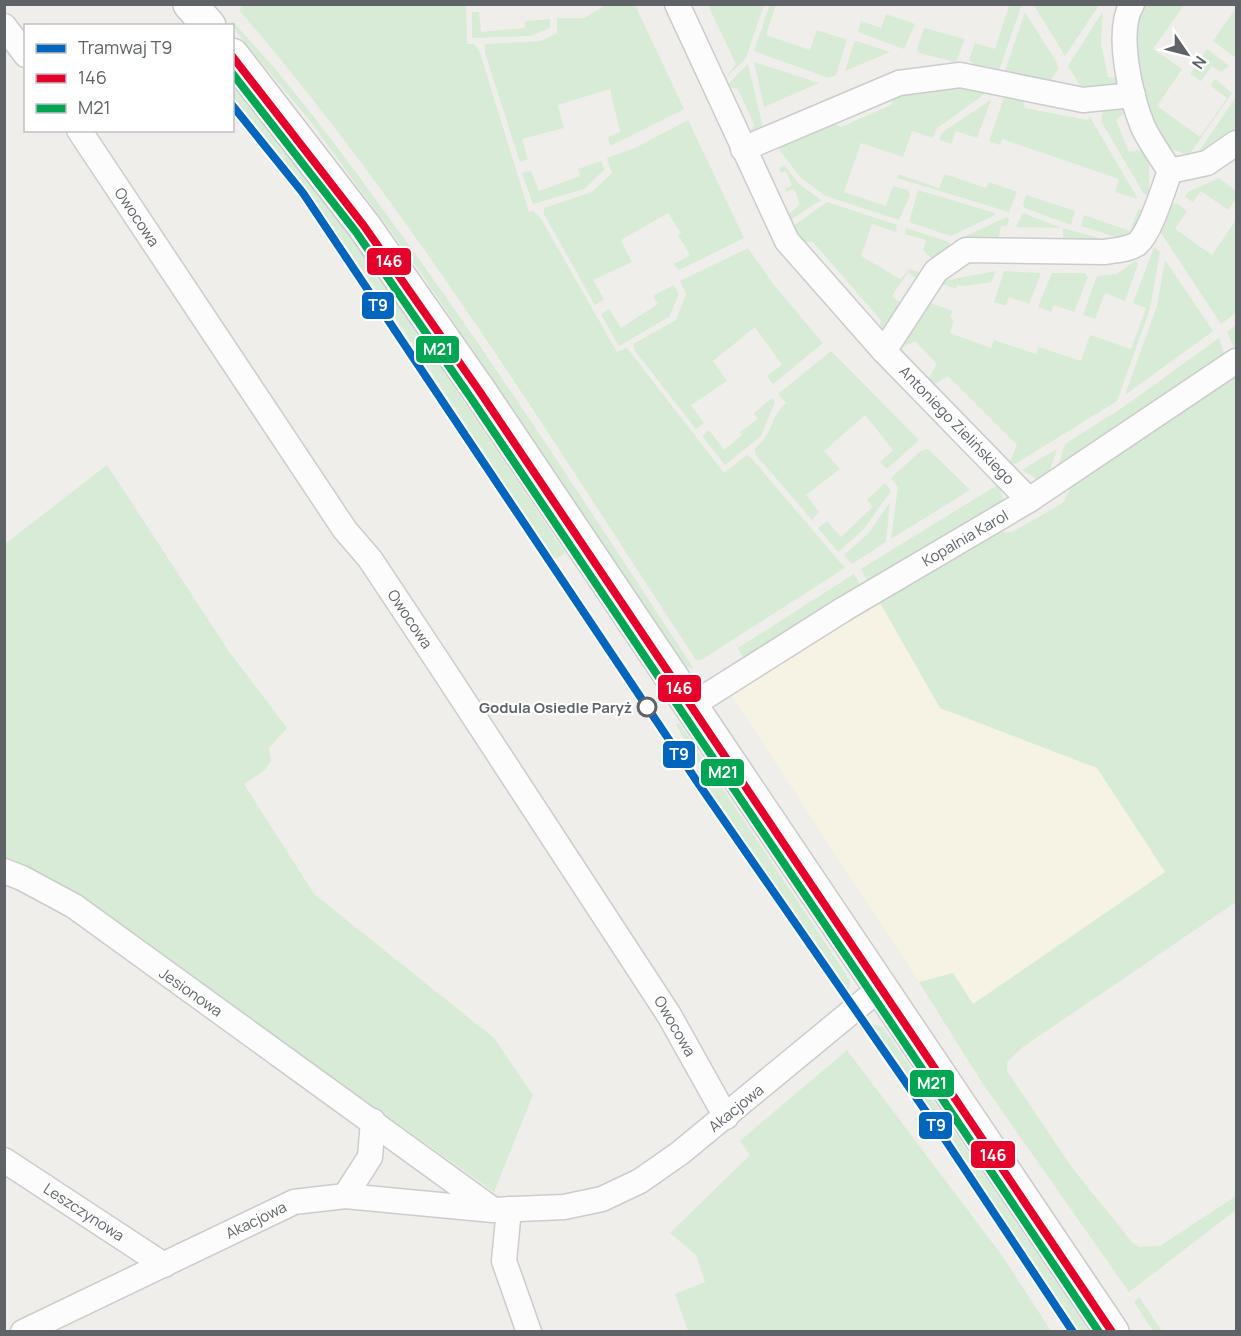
<svg xmlns="http://www.w3.org/2000/svg" width="1241" height="1336" viewBox="0 0 1241 1336" font-family="Manrope,sans-serif">
	<rect width="100%" height="100%" fill="#efeeea"/>
	<polygon fill="#f7f3e4" points="879,601 940,708 1097,768 1166,872 973,1004 953,973 919,982 730,693"/>
	<g fill="#d8ebd6">
		<polygon points="608,4 635,5 684,109 610,146 608,137 620,132 610,89 558,105 564,128 522,139 528,159 520,162 485,53 485,44 541,41 557,33 557,18 584,18"/>
		<polygon points="770,4 776,5 766,35 810,50 817,30 847,40 836,75 829,78 754,51"/>
		<path d="M243 5H466L467 44H474L480 53 529 212 533 211 540 217 617 352 627 348 724 473 747 455 752 459 845 568 701 660H696C551 439 412 211 239 10Z"/>
		<polygon points="708,5 764,5 746,58 724,80 736,64"/>
		<polygon points="1005,5 1021,5 1021,7 999,70 974,64 969,60 975,43 995,49 1009,6"/>
		<polygon points="1034,5 1099,5 1065,56"/>
		<polygon points="1141,5 1184,5 1153,49 1182,69 1157,106 1200,137 1227,98 1211,86 1215,79 1232,93 1189,155 1168,148 1150,124 1132,38"/>
		<polygon points="1236,8 1236,54 1233,56 1213,41"/>
		<polygon points="1103,11 1101,43 1108,77 1124,79 1121,84 1103,89 1081,87 1068,66"/>
		<polygon points="472,12 479,12 481,32 525,28 525,21 550,19 550,28 530,36 472,38"/>
		<polygon points="1025,12 1057,63 1058,69 1050,81 1005,71"/>
		<polygon points="886,14 915,24 904,49 858,32 861,21 881,28"/>
		<path d="M231 20C292 84 343 154 395 226 500 370 596 520 694 669L684 666 680 660 418 269 310 121 237 33Z"/>
		<polygon points="924,28 965,39 956,62 919,53 917,50"/>
		<polygon points="857,41 890,52 845,71 854,43"/>
		<polygon points="1207,49 1229,66 1221,72 1212,66 1201,81 1190,74"/>
		<polygon points="754,62 819,83 764,107"/>
		<polygon points="748,64 764,132 749,134 754,125 738,89 726,86"/>
		<path d="M232 83C354 232 459 393 565 553L554 560C451 404 352 242 233 97Z"/>
		<polygon points="957,83 990,90 936,129 933,138 912,131 903,157 861,143 844,192 886,206 893,186 908,190 910,195 899,220 826,196 801,178 775,144 829,120 841,127 891,105 896,92"/>
		<polygon points="1006,92 1021,96 1025,108 1087,120 1090,117 1138,199 1115,192 1119,179 1002,139 1000,145 989,141"/>
		<polygon points="1236,97 1236,135 1196,156"/>
		<polygon points="991,100 977,138 956,131 951,144 939,140 943,132"/>
		<polygon points="1120,105 1128,110 1116,120 1129,152 1147,149 1149,155 1149,195 1144,194 1101,121 1104,109"/>
		<polygon points="688,120 744,238 679,270 674,264 690,255 678,235 681,233 668,213 621,240 632,262 593,280 604,299 595,305 544,214 544,208 592,192 612,173 607,158 635,148"/>
		<polygon points="601,161 604,170 584,189 533,204 522,173 531,171 539,191 580,176 578,169"/>
		<polygon points="784,165 798,183 821,200 789,221 787,216 800,204 794,189 786,192 785,189 792,185 786,171 781,173 779,168"/>
		<polygon points="898,174 939,188 945,174 986,188 989,182 1017,192 1009,212 897,178"/>
		<polygon points="1219,178 1236,191 1236,199 1228,210 1201,191 1193,202 1185,197 1188,192"/>
		<polygon points="918,190 995,213 995,215 951,236 909,222"/>
		<polygon points="1026,195 1075,211 1071,225 1025,208 1023,205"/>
		<polygon points="827,202 897,225 896,232 872,224 861,256 900,279 910,269 921,273 921,282 908,272 892,296 905,306 884,330 879,331 881,320 813,242 803,242 792,227"/>
		<polygon points="1176,203 1187,211 1175,229 1212,255 1236,220 1236,313 1221,324 1161,233 1173,204"/>
		<polygon points="1138,209 1145,211 1142,221 1125,240 1081,226 1084,215 1130,231"/>
		<polygon points="1023,213 1061,228 1016,227"/>
		<polygon points="1007,217 1009,219 1007,226 1001,226 998,241 958,246 955,241"/>
		<polygon points="906,228 949,242 951,250 933,260 923,250 926,240 905,234"/>
		<polygon points="1063,228 1112,242 1063,242"/>
		<polygon points="1154,247 1160,252 1150,309 1117,401 1015,464 1010,462 1017,445 948,376 933,385 928,380 937,364 915,341 898,350 926,301 952,311 950,318 954,320 950,333 991,348 994,340 1036,354 1039,347 1081,361 1090,335 1131,349 1146,308 1133,303"/>
		<polygon points="748,248 773,284 823,343 773,384 767,376 782,365 755,327 713,361 727,381 691,405 704,423 696,429 635,351 633,344 676,320 686,294 680,281"/>
		<polygon points="1165,260 1213,331 1125,395 1157,306"/>
		<polygon points="1135,261 1138,264 1125,301 1105,293 1095,319 1083,315 1097,276 1117,274"/>
		<polygon points="996,271 991,282 965,286 957,285 956,289 938,282"/>
		<polygon points="1004,271 1041,273 1029,304 1009,297 1006,306 994,302"/>
		<polygon points="1052,273 1085,273 1088,277 1074,312 1054,305 1051,312 1038,307"/>
		<polygon points="674,285 679,294 669,317 619,346 601,314 609,309 621,328 658,304 653,296"/>
		<polygon points="1236,325 1236,349 1235,350 1227,332"/>
		<polygon points="1219,338 1225,356 1057,470 1065,444 1125,406"/>
		<path d="M831 351 919 440 887 469 880 462 893 450 865 415 824 451 840 469 806 495 819 512 812 520 755 454V448C773 435 770 416 786 403L778 394Z"/>
		<polygon points="1236,365 1236,902 1023,1047 1007,1062 1007,1071 1073,1169 1132,1242 1139,1247 1160,1246 1236,1196 1236,1210 1129,1292 981,1081 919,982 953,973 973,1004 1165,872 1097,768 940,708 879,601 992,532 1012,532 1063,503 1074,481"/>
		<polygon points="772,398 775,402 761,436 725,465 702,436 709,430 724,450 742,435 740,432 758,419 754,413"/>
		<polygon points="928,449 970,490 891,539 898,487 891,478 922,450"/>
		<polygon points="1057,449 1048,476 1040,481 1022,470"/>
		<polygon points="107,465 230,653 287,728 269,748 271,761 264,771 244,784 314,894 494,1038 533,1095 494,1192 226,1002 5,861 5,544"/>
		<polygon points="885,483 891,491 863,530 838,552 818,528 827,521 841,537 873,507 867,500"/>
		<polygon points="999,484 1004,503 870,585 861,569"/>
		<polygon points="890,502 886,542 852,564 844,555 868,534"/>
		<polygon points="854,574 862,589 745,661 738,648"/>
		<polygon points="679,723 708,767 703,770 676,725"/>
		<polygon points="717,780 850,980 849,994 707,787"/>
		<polygon points="870,1023 883,1027 1090,1331 1078,1331"/>
		<polygon points="847,1050 1003,1257 1051,1331 688,1331 675,1294 705,1282 696,1255 670,1233 750,1155 740,1141"/>
		<polygon points="1139,1297 1162,1331 1153,1331 1134,1302"/>
	</g>
	<g fill="none" stroke-linecap="round" stroke-linejoin="round">
		<g stroke="#cbcccc" stroke-width="27">
			<g id="street">
				<polyline points="677,4 787,241 884,351 1029,500"/>
				<path d="M1132 4C1115 32 1131 98 1143 127 1150 142 1161 157 1170 171"/>
				<polyline points="4,26 26,55"/>
				<polyline points="79,130 345,530 370,559 441,666 669,1015 726,1117"/>
				<polyline points="743,149 899,83 960,75 1083,100 1133,95"/>
				<polyline points="1170,171 1207,163 1236,143"/>
				<path d="M884 351 936 271 966 250 1105 252C1115 250 1128 250 1137 244 1151 232 1163 189 1170 171"/>
				<polyline points="689,707 844,609 1029,500 1236,361"/>
				<polyline points="4,871 22,878 74,906 492,1209"/>
				<polyline points="4,1160 164,1265"/>
				<polyline points="345,1196 370,1157 373,1121"/>
				<polyline points="509,1209 504,1261 529,1332"/>
				<polyline points="23,1332 294,1202 345,1196 493,1210 564,1207 602,1199 640,1181 680,1153 879,989"/>
			</g>
		</g>
		<g stroke="#cacacb" stroke-width="36">
			<g id="secondary">
				<polyline points="190,4 209,26"/>
				<polyline points="232,55 364,226 480,392 1112,1332"/>
			</g>
		</g>
		<use href="#street" stroke="#fdfcfc" stroke-width="24"/>
		<use href="#secondary" stroke="#fdfcfc" stroke-width="33"/>
		<g stroke="#fff" stroke-width="12">
			<polyline id="bus-1" points="232,56 364,226 480,392 1112,1332"/>
		</g>
		<g stroke="#fff" stroke-width="12">
			<polyline id="bus-2" points="232,73 356,232 471,398 1099,1332"/>
		</g>
		<use href="#bus-1" stroke="#e4002b" stroke-width="8"/>
		<use href="#bus-2" stroke="#00a651" stroke-width="8"/>
		<g stroke="#fff" stroke-width="12">
			<polyline id="tram-1" points="232,105 303,193 698,783 938,1129 1073,1332"/>
		</g>
		<use href="#tram-1" stroke="#0065bd" stroke-width="8"/>
	</g>
	<circle fill="#fff" stroke="#5f6368" stroke-width="3" cx="647" cy="707" r="9"/>
	<g text-anchor="middle" dominant-baseline="central" stroke-width="4.5" stroke-linejoin="round" paint-order="stroke">
		<g font-size="15" fill="#5f6368" stroke="#fff">
			<text transform="translate(137 217) rotate(56)">Owocowa</text>
			<text transform="translate(957 425) rotate(46)">Antoniego Zielińskiego</text>
			<text transform="translate(965 538) rotate(-30)">Kopalnia Karol</text>
			<text transform="translate(410 619) rotate(56)">Owocowa</text>
			<text transform="translate(191 992) rotate(35)">Jesionowa</text>
			<text transform="translate(675 1026) rotate(60)">Owocowa</text>
			<text transform="translate(736 1108) rotate(-39)">Akacjowa</text>
			<text transform="translate(84 1212) rotate(33)">Leszczynowa</text>
			<text transform="translate(256 1220) rotate(-26)">Akacjowa</text>
		</g>
		<g font-size="15" font-weight="bold" fill="#5f6368" stroke="#fff" text-anchor="end">
			<text x="632" y="707">Godula Osiedle Paryż</text>
		</g>
	</g>
	<g stroke="#fff" stroke-width="2">
		<rect x="366" y="247" width="46" height="29" rx="6" fill="#e4002b"/>
		<rect x="361" y="291" width="34" height="29" rx="6" fill="#0065bd"/>
		<rect x="415" y="335" width="45" height="29" rx="6" fill="#00a651"/>
		<rect x="657" y="674" width="45" height="29" rx="6" fill="#e4002b"/>
		<rect x="662" y="740" width="34" height="29" rx="6" fill="#0065bd"/>
		<rect x="700" y="758" width="45" height="29" rx="6" fill="#00a651"/>
		<rect x="909" y="1069" width="46" height="29" rx="6" fill="#00a651"/>
		<rect x="918" y="1111" width="35" height="29" rx="6" fill="#0065bd"/>
		<rect x="970" y="1140" width="46" height="29" rx="6" fill="#e4002b"/>
	</g>
	<g font-size="16" text-anchor="middle" font-weight="bold" fill="#fff">
		<text x="389" y="267">146</text>
		<text x="378" y="311">T9</text>
		<text x="438" y="355">M21</text>
		<text x="679" y="694">146</text>
		<text x="679" y="760">T9</text>
		<text x="723" y="778">M21</text>
		<text x="932" y="1089">M21</text>
		<text x="936" y="1131">T9</text>
		<text x="993" y="1161">146</text>
	</g>
	<rect width="1241" height="1336" fill="none" stroke="#5f6368" stroke-width="12"/>
	<rect x="24" y="24" width="210" height="108" fill="#ffffff" stroke="#bfc1c3" stroke-width="1.5"/>
	<rect x="36" y="44" width="30" height="9" fill="#0065bd" stroke="#bfc1c3" stroke-width="1.5"/>
	<text x="78" y="54" font-size="18" fill="#5f6368">Tramwaj T9</text>
	<rect x="36" y="74" width="30" height="9" fill="#e4002b" stroke="#bfc1c3" stroke-width="1.5"/>
	<text x="78" y="84" font-size="18" fill="#5f6368">146</text>
	<rect x="36" y="104" width="30" height="9" fill="#00a651" stroke="#bfc1c3" stroke-width="1.5"/>
	<text x="78" y="114" font-size="18" fill="#5f6368">M21</text>
	<g transform="translate(1187 54) rotate(125)" stroke="#ffffff" stroke-width="4.5" paint-order="stroke">
	<path d="M0-4.5L10 22L0 15L-10 22Z" fill="#5f6368"/>
	<text y="-9" font-size="16" font-weight="bold" text-anchor="middle" fill="#5f6368">N</text>
	</g>
</svg>
